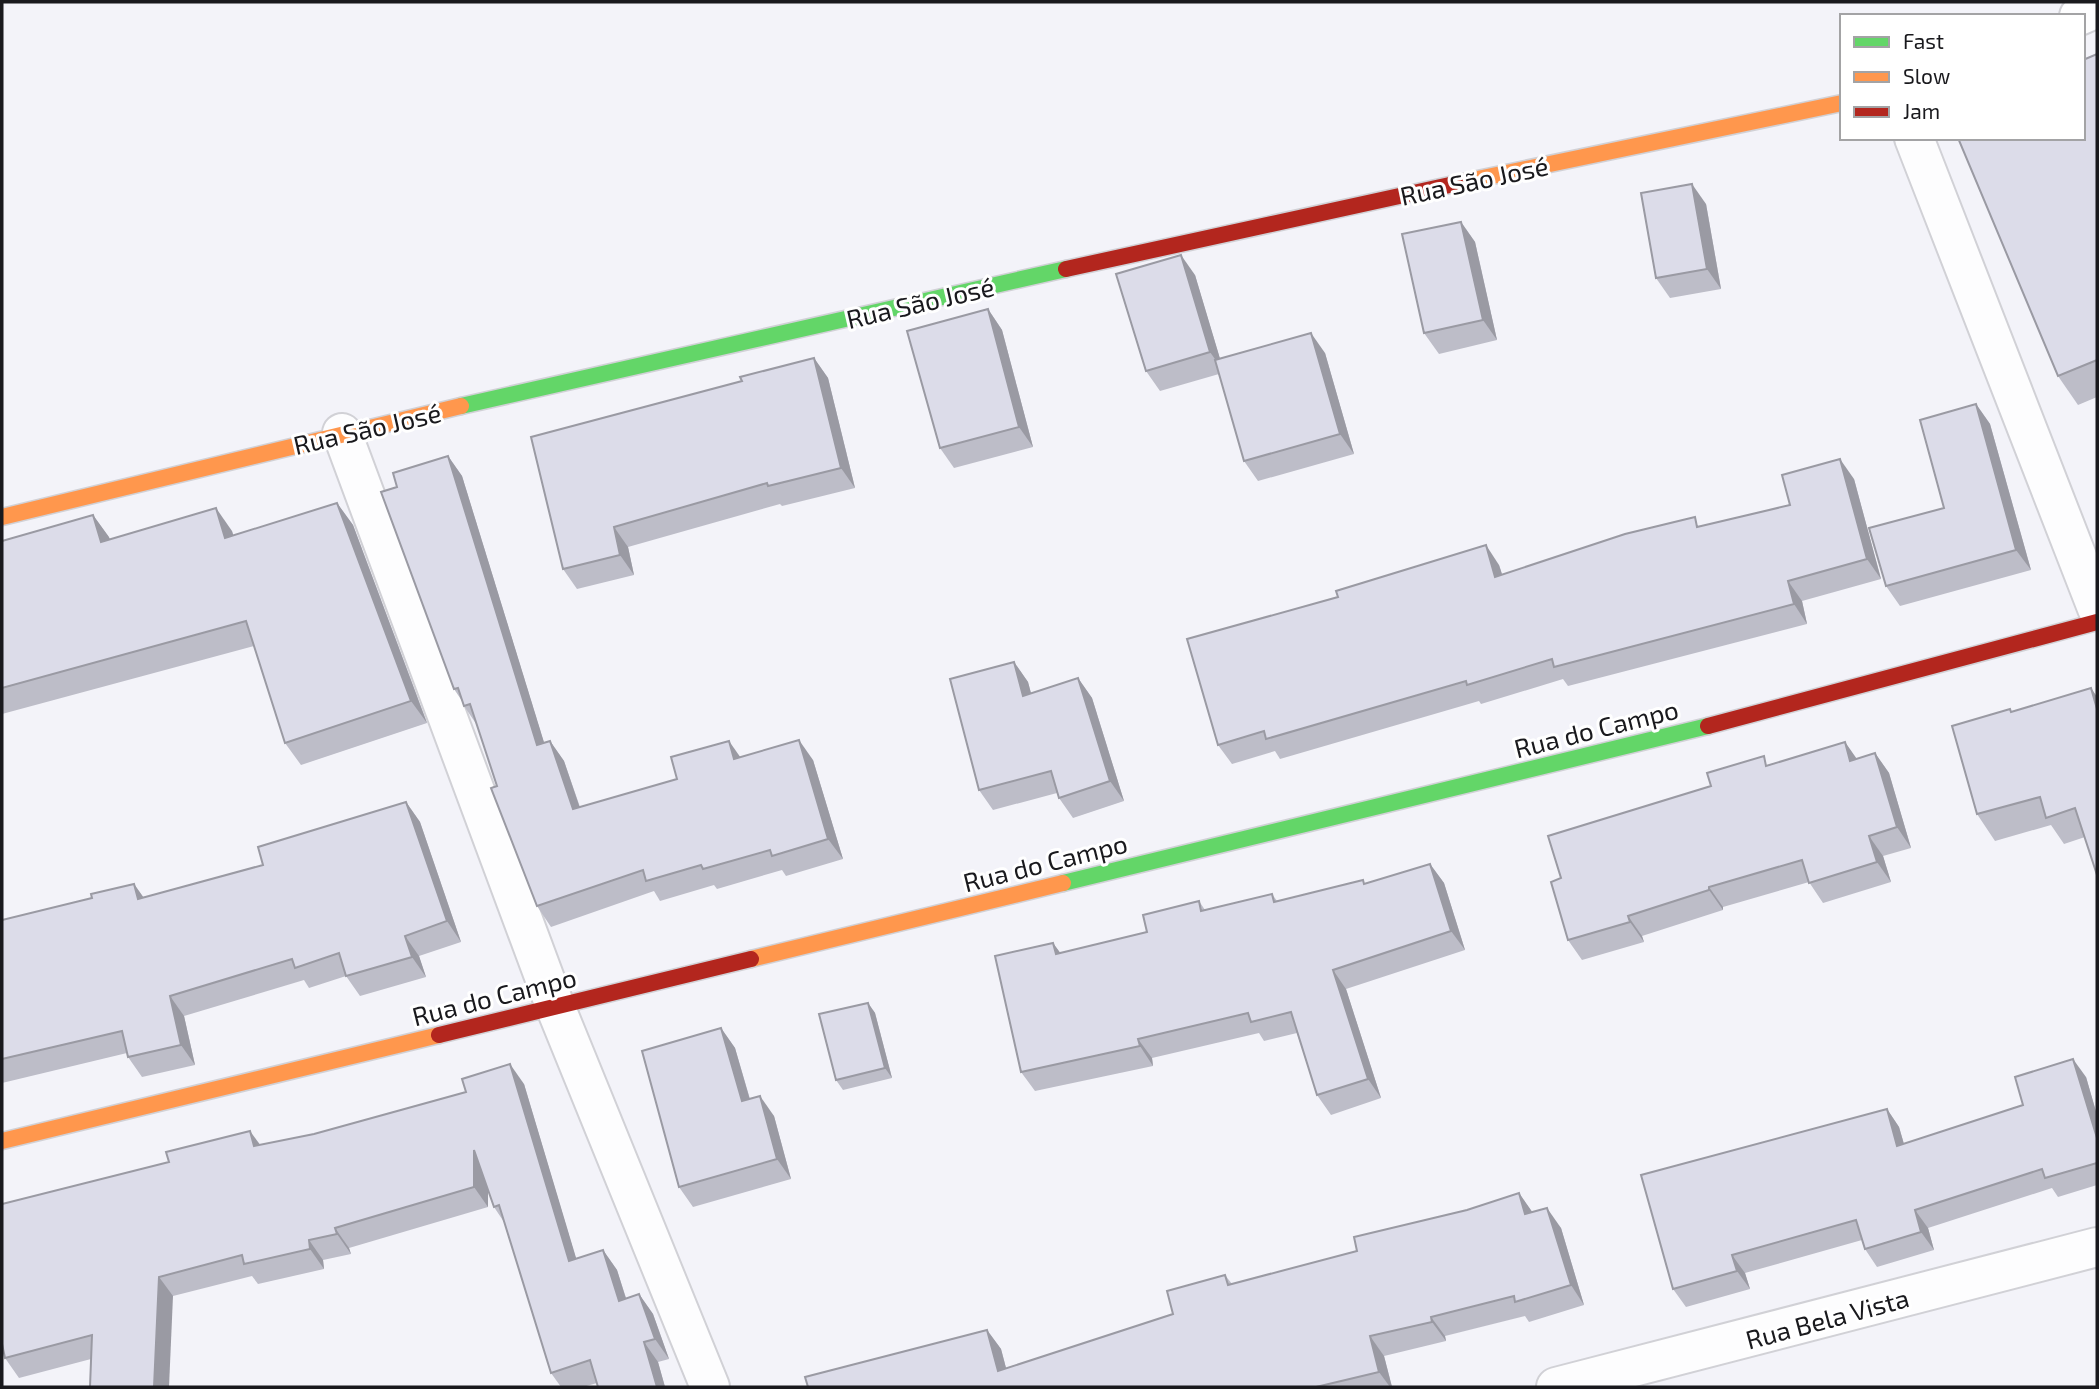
<svg xmlns="http://www.w3.org/2000/svg" width="2099" height="1389" viewBox="0 0 2099 1389" font-family="'Exo 2',sans-serif">
	<rect width="100%" height="100%" fill="#f3f3f9"/>
	<g fill="none" stroke-linecap="round" stroke-linejoin="round">
		<g stroke="#d1d1d6" stroke-width="42">
			<g id="street">
				<polyline points="2079,16 2097,8"/>
				<polyline points="1914,138 2097,608"/>
				<polyline points="342,433 555,1006 710,1387"/>
				<polyline points="1556,1387 2097,1247"/>
			</g>
		</g>
		<g stroke="#d1d1d6" stroke-width="19">
			<g id="fast">
				<polyline points="461,406 1066,269"/>
				<polyline points="1063,883 1708,726"/>
			</g>
		</g>
		<g stroke="#d1d1d6" stroke-width="19">
			<g id="slow">
				<polyline points="1468,181 1842,103"/>
				<polyline points="2,517 461,406"/>
				<polyline points="751,959 1063,883"/>
				<polyline points="2,1141 439,1035"/>
			</g>
		</g>
		<g stroke="#d1d1d6" stroke-width="19">
			<g id="jam">
				<polyline points="1066,269 1468,181"/>
				<polyline points="1708,726 2097,622"/>
				<polyline points="439,1035 751,959"/>
			</g>
		</g>
		<use href="#street" stroke="#fdfdfe" stroke-width="38"/>
		<use href="#fast" stroke="#63d668" stroke-width="16"/>
		<use href="#slow" stroke="#ff974d" stroke-width="16"/>
		<use href="#jam" stroke="#b3261e" stroke-width="16"/>
	</g>
	<g fill="#bdbdc8">
		<polygon points="2097,54 2097,397 2078,405 2058,376"/>
		<polygon points="1706,204 1721,289 1670,298 1656,278"/>
		<polygon points="1461,222 1475,242 1497,340 1439,354 1424,333"/>
		<polygon points="1195,275 1220,359 1325,353 1354,454 1258,481 1244,461 1219,374 1160,391 1146,371"/>
		<polygon points="988,309 1002,330 1033,447 954,468 940,448"/>
		<polygon points="814,358 828,378 855,488 782,506 780,504 628,547 634,575 577,589 563,569 742,381"/>
		<polygon points="1976,404 1990,424 2031,570 1900,606 1886,586 1944,508"/>
		<polygon points="448,456 462,476 544,743 550,741 564,761 580,807 677,779 740,757 813,760 843,859 786,876 782,870 717,889 714,885 660,901 654,891 551,927 537,906 477,725 464,706 462,701 454,689 397,487"/>
		<polygon points="1854,479 1881,579 1802,601 1807,624 1568,686 1563,679 1481,704 1479,701 1280,759 1275,751 1232,764 1218,745 1499,565 1502,574 1701,526 1790,505"/>
		<polygon points="337,503 353,525 427,723 301,765 285,743 254,646 2,714 2,541 93,515 110,539 232,531 233,536"/>
		<polygon points="1014,662 1028,682 1031,693 1078,678 1092,698 1124,801 1073,818 1059,798 1057,793 993,810 979,790"/>
		<polygon points="2091,688 2097,697 2097,875 2085,837 2064,844 2051,825 1995,841 1977,814 2012,712"/>
		<polygon points="1845,742 1856,759 1875,753 1889,773 1911,848 1883,856 1891,882 1823,903 1809,882 1723,907 1723,910 1642,936 1644,942 1582,960 1568,940 1561,878 1711,786 1770,765"/>
		<polygon points="406,802 420,822 461,942 419,956 426,977 360,996 346,976 309,988 304,980 184,1016 195,1065 142,1077 128,1057 127,1053 2,1083 2,920 92,898 134,884 144,898 263,865"/>
		<polygon points="1430,864 1444,883 1465,950 1346,989 1381,1098 1331,1115 1317,1095 1297,1033 1264,1041 1259,1033 1152,1058 1153,1066 1035,1091 1021,1072 1053,943 1060,953 1147,932 1199,901 1205,910 1272,894 1277,901 1366,884"/>
		<polygon points="868,1003 875,1013 892,1078 843,1090 836,1080"/>
		<polygon points="721,1028 735,1048 750,1099 774,1116 791,1179 693,1207 679,1187"/>
		<polygon points="2086,1077 2097,1115 2097,1185 2058,1197 2052,1188 1928,1228 1934,1250 1877,1267 1865,1249 1862,1240 1745,1273 1750,1289 1686,1307 1673,1289 1887,1109 1899,1127 1904,1144 2023,1105"/>
		<polygon points="524,1084 576,1259 603,1250 617,1270 626,1298 639,1294 653,1314 669,1359 658,1362 665,1387 598,1387 597,1383 583,1387 561,1387 551,1373 504,1222 494,1207 488,1190 488,1207 349,1248 351,1254 323,1260 324,1269 258,1284 252,1276 173,1296 91,1359 19,1378 5,1358 260,1145 314,1134"/>
		<polygon points="1519,1193 1532,1212 1561,1228 1584,1305 1529,1322 1525,1316 1445,1336 1446,1341 1384,1356 1392,1387 808,1387 987,1330 1001,1349 1006,1368 1173,1314 1225,1275 1232,1284 1357,1251 1467,1210"/>
	</g>
	<g fill="#9a9aa3">
		<polygon points="1692,184 1706,204 1721,289 1707,269"/>
		<polygon points="1461,222 1475,242 1497,340 1483,320"/>
		<polygon points="1181,255 1195,275 1224,372 1210,352"/>
		<polygon points="988,309 1002,330 1033,447 1019,427"/>
		<polygon points="1311,333 1325,353 1354,454 1340,434"/>
		<polygon points="814,358 828,378 855,488 841,468"/>
		<polygon points="1976,404 1990,424 2031,570 2016,550"/>
		<polygon points="448,456 462,476 551,765 537,745"/>
		<polygon points="1840,459 1854,479 1881,579 1867,559"/>
		<polygon points="337,503 353,525 427,723 411,701"/>
		<polygon points="216,508 232,531 241,560 225,538"/>
		<polygon points="93,515 109,537 117,564 101,542"/>
		<polygon points="614,527 628,547 634,575 620,555"/>
		<polygon points="1486,545 1499,565 1509,596 1495,577"/>
		<polygon points="1788,581 1802,601 1807,624 1794,604"/>
		<polygon points="1014,662 1028,682 1037,716 1023,696"/>
		<polygon points="1078,678 1092,698 1124,801 1110,781"/>
		<polygon points="2091,688 2097,697 2097,709"/>
		<polygon points="799,740 813,760 843,859 828,839"/>
		<polygon points="550,741 564,761 587,829 573,809"/>
		<polygon points="729,741 743,761 734,759"/>
		<polygon points="1845,742 1859,762 1850,761"/>
		<polygon points="1875,753 1889,773 1911,848 1897,827"/>
		<polygon points="406,802 420,822 461,942 447,921"/>
		<polygon points="1869,836 1883,856 1891,882 1877,862"/>
		<polygon points="1430,864 1444,883 1465,950 1451,931"/>
		<polygon points="134,884 148,904 138,899"/>
		<polygon points="1709,887 1723,907 1723,910 1709,890"/>
		<polygon points="1628,916 1642,936 1644,942 1630,922"/>
		<polygon points="405,936 419,956 426,977 412,957"/>
		<polygon points="1053,943 1067,962 1056,954"/>
		<polygon points="1333,970 1346,989 1381,1098 1368,1079"/>
		<polygon points="170,996 184,1016 195,1065 181,1045"/>
		<polygon points="868,1003 875,1013 892,1078 885,1068"/>
		<polygon points="721,1028 735,1048 756,1121 742,1101"/>
		<polygon points="1138,1039 1152,1058 1153,1066 1140,1046"/>
		<polygon points="2073,1059 2086,1077 2097,1115 2097,1138"/>
		<polygon points="510,1064 524,1084 583,1281 569,1261"/>
		<polygon points="760,1096 774,1116 791,1179 777,1159"/>
		<polygon points="1887,1109 1899,1127 1910,1165 1897,1146"/>
		<polygon points="250,1131 264,1150 254,1146"/>
		<polygon points="474,1150 488,1170 488,1207 474,1187"/>
		<polygon points="1519,1193 1533,1213 1525,1214"/>
		<polygon points="1547,1208 1561,1228 1584,1305 1571,1285"/>
		<polygon points="1915,1210 1928,1228 1934,1250 1921,1232"/>
		<polygon points="335,1228 349,1248 351,1254 337,1234"/>
		<polygon points="309,1240 323,1260 324,1269 310,1249"/>
		<polygon points="603,1250 617,1270 633,1321 619,1301"/>
		<polygon points="1732,1255 1745,1273 1750,1289 1737,1271"/>
		<polygon points="159,1277 173,1296 169,1387 154,1387"/>
		<polygon points="639,1294 653,1314 669,1359 655,1339"/>
		<polygon points="1431,1317 1445,1336 1446,1341 1432,1322"/>
		<polygon points="987,1330 1001,1349 1011,1387 998,1371"/>
		<polygon points="1370,1336 1384,1356 1392,1387 1390,1387 1379,1372"/>
		<polygon points="644,1342 658,1362 665,1387 657,1387"/>
	</g>
	<g fill="#dcdce9" stroke="#9a9aa3" stroke-width="2">
		<polygon points="2097,54 2097,360 2058,376 1958,138 2083,138 2083,60"/>
		<polygon points="1692,184 1707,269 1656,278 1641,193"/>
		<polygon points="1461,222 1483,320 1424,333 1402,234"/>
		<polygon points="1181,255 1210,352 1146,371 1116,274"/>
		<polygon points="988,309 1019,427 940,448 907,331"/>
		<polygon points="1311,333 1340,434 1244,461 1215,360"/>
		<polygon points="814,358 841,468 768,486 767,483 614,527 620,555 563,569 531,437 742,381 740,377"/>
		<polygon points="1976,404 2016,550 1886,586 1869,528 1944,508 1920,420"/>
		<polygon points="448,456 537,745 550,741 573,809 677,779 671,757 729,741 734,759 799,740 828,839 772,856 770,850 703,869 701,865 646,881 643,870 537,906 491,788 497,786 470,704 464,706 458,688 454,689 381,492 397,487 393,473"/>
		<polygon points="1840,459 1867,559 1788,581 1794,604 1554,667 1552,659 1467,685 1466,681 1266,739 1264,731 1218,745 1187,639 1338,597 1336,591 1486,545 1495,577 1625,534 1695,517 1697,527 1790,505 1782,475"/>
		<polygon points="337,503 411,701 285,743 246,621 2,688 2,541 93,515 101,542 216,508 225,538"/>
		<polygon points="1014,662 1023,696 1078,678 1110,781 1059,798 1051,771 979,790 950,679"/>
		<polygon points="2091,688 2097,709 2097,875 2075,808 2046,818 2040,797 1977,814 1952,726 2010,709 2011,712"/>
		<polygon points="1845,742 1850,761 1875,753 1897,827 1869,836 1877,862 1809,883 1802,860 1709,887 1709,890 1628,916 1630,922 1568,940 1551,882 1561,878 1548,836 1711,786 1707,773 1764,756 1766,766"/>
		<polygon points="406,802 447,921 405,936 412,957 346,976 339,953 295,968 292,959 170,996 181,1045 128,1057 122,1031 2,1059 2,920 92,898 91,894 134,884 138,899 263,865 258,847"/>
		<polygon points="1430,864 1451,931 1333,970 1368,1079 1317,1095 1291,1012 1251,1022 1248,1013 1138,1039 1140,1046 1021,1072 995,956 1053,943 1056,954 1147,932 1143,915 1199,901 1201,911 1272,894 1274,902 1363,880 1364,884"/>
		<polygon points="868,1003 885,1068 836,1080 819,1014"/>
		<polygon points="721,1028 742,1101 760,1096 777,1159 679,1187 642,1051"/>
		<polygon points="2073,1059 2097,1138 2097,1163 2045,1178 2042,1169 1915,1210 1921,1232 1865,1249 1856,1220 1732,1255 1737,1271 1673,1289 1641,1175 1887,1109 1897,1146 2023,1105 2015,1077"/>
		<polygon points="510,1064 569,1261 603,1250 619,1301 639,1294 655,1339 644,1342 657,1387 598,1387 590,1360 551,1373 499,1205 494,1207 474,1150 474,1187 335,1228 337,1234 309,1240 310,1249 244,1264 242,1255 159,1277 154,1387 90,1387 92,1335 5,1358 2,1344 2,1204 169,1162 166,1152 250,1131 254,1146 314,1134 466,1092 462,1079"/>
		<polygon points="1519,1193 1525,1214 1547,1208 1571,1285 1515,1302 1514,1296 1431,1317 1432,1322 1370,1336 1379,1372 1316,1387 808,1387 805,1377 987,1330 998,1371 1173,1314 1167,1291 1225,1275 1228,1285 1357,1251 1354,1237 1467,1210"/>
	</g>
	<g text-anchor="middle" dominant-baseline="central" stroke-width="6" stroke-linejoin="round" paint-order="stroke">
		<g font-size="26" fill="#19191d" stroke="#fff">
			<text transform="translate(1474 180) rotate(-12)">Rua São José</text>
			<text transform="translate(920 302) rotate(-13)">Rua São José</text>
			<text transform="translate(367 428) rotate(-13)">Rua São José</text>
			<text transform="translate(1596 728) rotate(-14)">Rua do Campo</text>
			<text transform="translate(1045 862) rotate(-14)">Rua do Campo</text>
			<text transform="translate(494 996) rotate(-14)">Rua do Campo</text>
			<text transform="translate(1827 1318) rotate(-15)">Rua Bela Vista</text>
		</g>
	</g>
	<rect width="2099" height="1389" fill="none" stroke="#19191d" stroke-width="7"/>
	<rect x="1840" y="14" width="245" height="126" fill="#ffffff" stroke="#a3a3a5" stroke-width="2"/>
	<rect x="1854" y="37" width="35" height="10" fill="#63d668" stroke="#a3a3a5" stroke-width="2"/>
	<text x="1903" y="49" font-size="21" fill="#19191d">Fast</text>
	<rect x="1854" y="72" width="35" height="10" fill="#ff974d" stroke="#a3a3a5" stroke-width="2"/>
	<text x="1903" y="84" font-size="21" fill="#19191d">Slow</text>
	<rect x="1854" y="107" width="35" height="10" fill="#b3261e" stroke="#a3a3a5" stroke-width="2"/>
	<text x="1903" y="119" font-size="21" fill="#19191d">Jam</text>
</svg>
